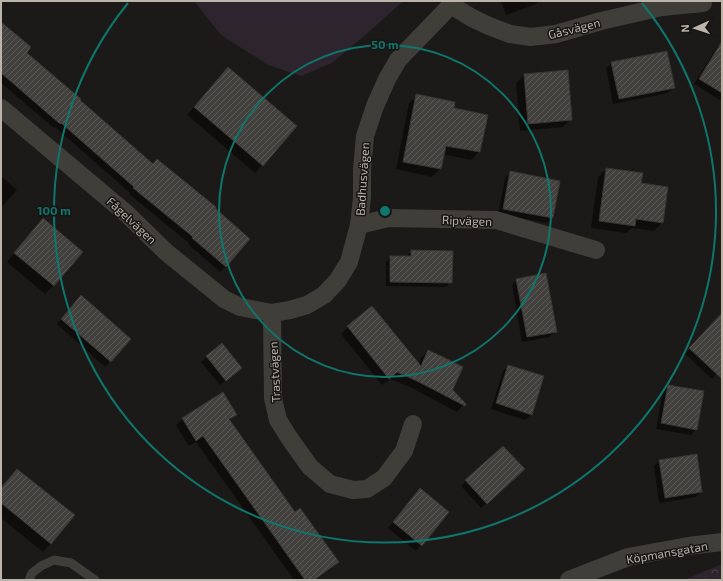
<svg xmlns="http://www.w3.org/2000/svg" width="723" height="581" viewBox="0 0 723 581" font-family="'Exo 2',sans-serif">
	<defs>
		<pattern id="forest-crowns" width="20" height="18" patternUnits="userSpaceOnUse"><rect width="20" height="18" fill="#2e242d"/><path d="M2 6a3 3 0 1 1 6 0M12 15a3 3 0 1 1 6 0" fill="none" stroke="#4a4149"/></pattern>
		<pattern id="building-hatch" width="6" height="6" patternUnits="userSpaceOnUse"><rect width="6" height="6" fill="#42413d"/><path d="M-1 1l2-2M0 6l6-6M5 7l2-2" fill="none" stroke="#5b5a56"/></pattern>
	</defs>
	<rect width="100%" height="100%" fill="#1b1a18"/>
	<polygon fill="#2e242d" points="194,1 403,1 370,31 332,63 301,76 268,65 221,35"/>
	<polygon fill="url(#forest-crowns)" points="722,564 722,580 684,580"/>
	<g fill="#0007">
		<polygon points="501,1 539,1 536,4 506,15"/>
		<polygon points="1,24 25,53 153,165 213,208 249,239 220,272 188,244 189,243 129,194 130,193 55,127 54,128 1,83"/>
		<polygon points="722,42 722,97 720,100 694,84 717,47"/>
		<polygon points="612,63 674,87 668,93 613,104 606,68"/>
		<polygon points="228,68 262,165 255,173 187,115 220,76"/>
		<polygon points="524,75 571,119 563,127 520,131 516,83"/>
		<polygon points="417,96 452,109 479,152 471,160 443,154 440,169 432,177 396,169 409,103"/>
		<polygon points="606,169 640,184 662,223 654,231 632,228 626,233 591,228 598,177"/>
		<polygon points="510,173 552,218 547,223 498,214 505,178"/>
		<polygon points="1,176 17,190 1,208"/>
		<polygon points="43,220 81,252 53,286 45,294 7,262 35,228"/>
		<polygon points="411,251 451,282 446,287 386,286 386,262 390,257 407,257 407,256"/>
		<polygon points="517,280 555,331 550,337 522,342 512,285"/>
		<polygon points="76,302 129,339 105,367 57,324"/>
		<polygon points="372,307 418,365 421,358 428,351 451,389 464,404 457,412 412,388 390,379 382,385 341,334 348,327"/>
		<polygon points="722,325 722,368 712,379 685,354 711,326"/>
		<polygon points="222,345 235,373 220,385 201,362"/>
		<polygon points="509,366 543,377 531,415 525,420 491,409 503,371"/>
		<polygon points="668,386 696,429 691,435 656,429 663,391"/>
		<polygon points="236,414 229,421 295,513 337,562 331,569 315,580 294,580 196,442 189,446 176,425 183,419"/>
		<polygon points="659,461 701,492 696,497 659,503 654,466"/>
		<polygon points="17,470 73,515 50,544 43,552 1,518 1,488"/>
		<polygon points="518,475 481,508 461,486 466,481"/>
		<polygon points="415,495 421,545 416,551 388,528"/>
	</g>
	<g fill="url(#building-hatch)" stroke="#373632">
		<polygon points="1,22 31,47 27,53 81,99 80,100 153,164 157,159 216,207 215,208 250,239 226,267 192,238 193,237 133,188 134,187 61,123 60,124 1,73"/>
		<polygon points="722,41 722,93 699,79"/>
		<polygon points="667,51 675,88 619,99 611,62"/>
		<polygon points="228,67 297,126 263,166 194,107"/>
		<polygon points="568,70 572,120 528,124 524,74"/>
		<polygon points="416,94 455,102 454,108 488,115 480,152 446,146 441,169 403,162"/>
		<polygon points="606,168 643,173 641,183 668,187 663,223 636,219 635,226 599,221"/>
		<polygon points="510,171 560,181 553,218 503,209"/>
		<polygon points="43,218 83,252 54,286 14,253"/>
		<polygon points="411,250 453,251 452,283 390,282 390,256 411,256"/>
		<polygon points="546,273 557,332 527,337 516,279"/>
		<polygon points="81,295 131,339 111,362 61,319"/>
		<polygon points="372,306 421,366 428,350 443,357 463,367 453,389 452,389 466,404 465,406 419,382 397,372 389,379 347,326"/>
		<polygon points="722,313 722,379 689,348"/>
		<polygon points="222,343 242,368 226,381 206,356"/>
		<polygon points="508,365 544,376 532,415 496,403"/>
		<polygon points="668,385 704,391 697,430 661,423"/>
		<polygon points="223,392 237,415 229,419 295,512 300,508 339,562 314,580 305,580 203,436 196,441 182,418"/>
		<polygon points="503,446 525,469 487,504 465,480"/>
		<polygon points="697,454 702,492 665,498 659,460"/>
		<polygon points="17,469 75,515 51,544 1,503 1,488"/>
		<polygon points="420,488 449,512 422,546 393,522"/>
	</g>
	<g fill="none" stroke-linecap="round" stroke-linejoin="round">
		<polyline stroke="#403e39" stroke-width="9" points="29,580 32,573 41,566 54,560 71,563 95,580"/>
		<g stroke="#403e39" stroke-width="18">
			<polyline points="451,5 472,18 489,26 510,34 531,37 556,34 601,21 662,7 703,3"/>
			<polyline points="1,108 127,214 166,252 224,299 240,307 272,313 290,310 307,305 324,295 338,280 349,262 359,225 362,197 362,169 365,136 375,106 387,79 398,60 451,5 452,1"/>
			<polyline points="359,225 388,218 496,220 596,250"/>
			<polyline points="272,313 273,398 278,420 290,439 310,467 330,484 353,490 367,489 384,478 404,451 413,424"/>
			<polyline points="569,580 628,557 688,546 722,542"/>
		</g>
	</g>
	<g fill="none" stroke="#0f766e" stroke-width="2">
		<circle cx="385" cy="211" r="166"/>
		<path d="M642 3A331 331 0 1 1 128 3"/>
	</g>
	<g text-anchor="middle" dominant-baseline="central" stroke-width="3" stroke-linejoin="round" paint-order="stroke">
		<g font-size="12" fill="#bab4ab" stroke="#161513">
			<text transform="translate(574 28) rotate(-14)">Gåsvägen</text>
			<text transform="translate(362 179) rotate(-86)">Badhusvägen</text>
			<text transform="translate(132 220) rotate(43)">Fågelvägen</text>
			<text transform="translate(467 220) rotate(2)">Ripvägen</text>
			<text transform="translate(274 372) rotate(-93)">Trastvägen</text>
			<text transform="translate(667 552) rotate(-10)">Köpmansgatan</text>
		</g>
	</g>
	<circle cx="385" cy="211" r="6" fill="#0f766e" stroke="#161513" stroke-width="2"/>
	<g font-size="12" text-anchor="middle" font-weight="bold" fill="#0f766e" stroke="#161513" stroke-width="3" stroke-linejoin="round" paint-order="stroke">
		<text x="385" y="49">50 m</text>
		<text x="54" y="215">100 m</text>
	</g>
	<rect width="723" height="581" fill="none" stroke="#bab4ab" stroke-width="4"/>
	<g transform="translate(695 28) rotate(267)" stroke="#161513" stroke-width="3" paint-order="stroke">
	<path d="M0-3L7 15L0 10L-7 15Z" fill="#bab4ab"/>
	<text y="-6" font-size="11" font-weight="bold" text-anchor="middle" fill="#bab4ab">N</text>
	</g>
</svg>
